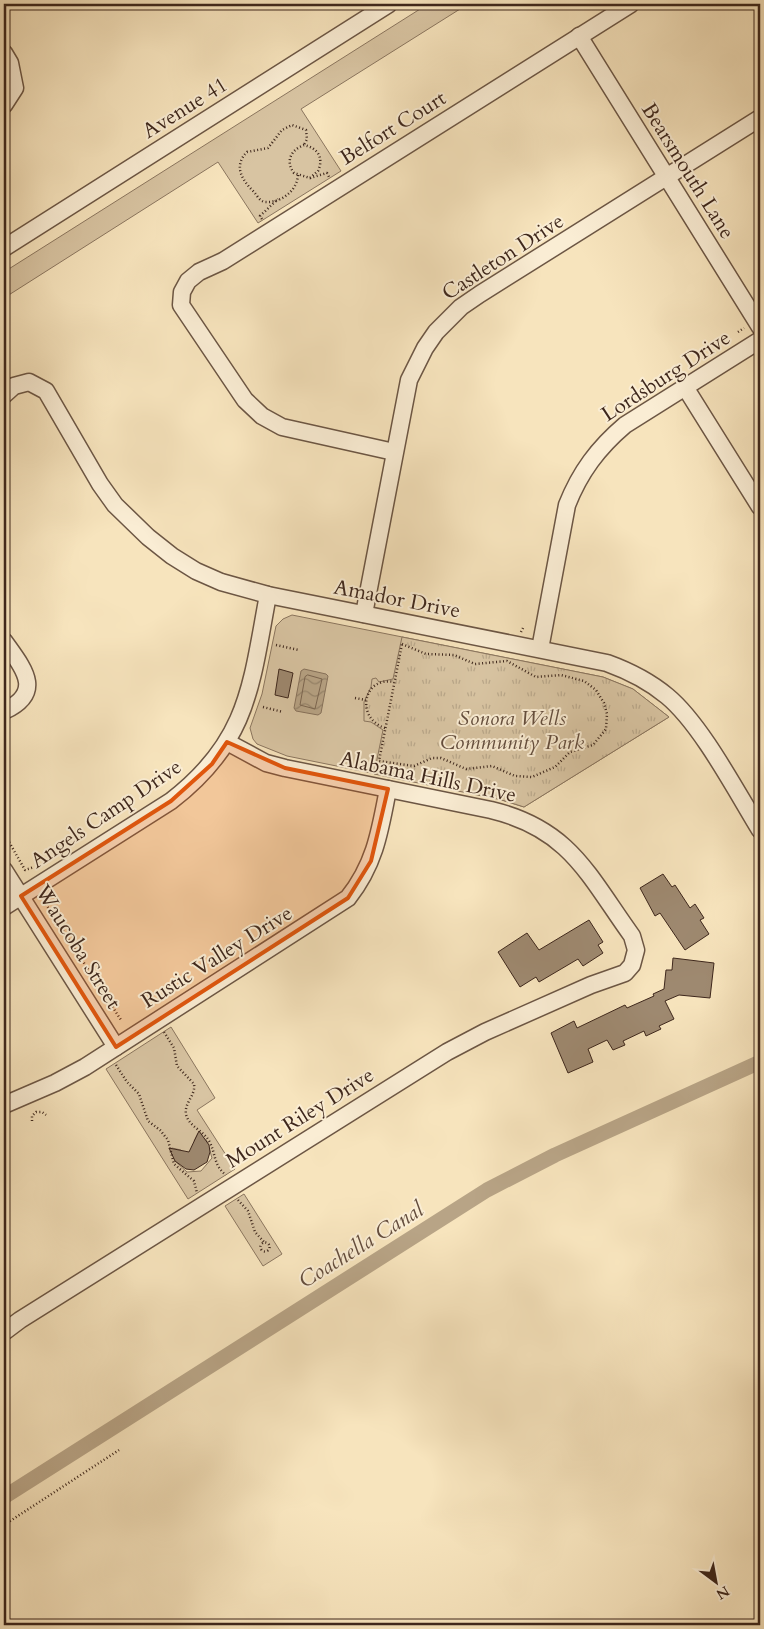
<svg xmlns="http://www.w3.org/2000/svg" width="764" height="1629" viewBox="0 0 764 1629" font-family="Cardo,serif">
	<defs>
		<pattern id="park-tufts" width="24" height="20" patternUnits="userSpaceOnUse" patternTransform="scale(1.25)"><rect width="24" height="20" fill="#d8c4a2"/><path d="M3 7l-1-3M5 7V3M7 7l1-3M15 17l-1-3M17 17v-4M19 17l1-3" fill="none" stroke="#baa88b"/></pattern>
		<pattern id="water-waves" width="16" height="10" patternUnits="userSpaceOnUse" patternTransform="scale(1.25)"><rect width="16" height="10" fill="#b8a486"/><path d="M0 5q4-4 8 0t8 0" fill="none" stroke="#97866d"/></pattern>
	</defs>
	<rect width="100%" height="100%" fill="#f7e4bd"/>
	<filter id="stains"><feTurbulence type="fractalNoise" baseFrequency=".004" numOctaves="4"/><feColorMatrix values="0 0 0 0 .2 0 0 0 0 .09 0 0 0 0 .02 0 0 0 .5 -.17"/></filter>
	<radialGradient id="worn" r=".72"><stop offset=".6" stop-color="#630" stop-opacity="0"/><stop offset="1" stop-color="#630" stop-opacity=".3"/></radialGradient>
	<g fill="#d8c4a2" stroke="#8b765f" fill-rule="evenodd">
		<polygon points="428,4 468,4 301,109 341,171 258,223 218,162 4,298 4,272"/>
		<polygon points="292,615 603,677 633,689 669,717 524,807 495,798 287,756 257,744 253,739 250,728 262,694 276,626 283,619"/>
		<path d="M171 1027 215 1098 197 1110 235 1169 188 1199 106 1069ZM198 1133 207 1141 212 1158 201 1171 187 1172 175 1161 172 1148 181 1150 183 1155 200 1151 194 1141Z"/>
		<polygon points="244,1194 282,1254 263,1266 225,1206"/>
	</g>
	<polygon fill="url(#park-tufts)" stroke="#8b765f" points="402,637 603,677 633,689 669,717 524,807 502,800 374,774 383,730 371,722 364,721 364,702 371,687 372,679 376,678 379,682 393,679"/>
	<polygon fill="url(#water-waves)" stroke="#87725c" points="304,669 326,674 328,676 321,713 318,715 296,711 294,708 301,671"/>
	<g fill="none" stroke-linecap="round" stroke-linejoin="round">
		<polygon stroke="#7b6651" stroke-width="1" points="308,675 322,679 315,709 300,705 305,677"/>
		<polyline stroke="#b8a486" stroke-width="15" points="4,1497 487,1190 555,1155 760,1062"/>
	</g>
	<g fill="#9e8970" stroke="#3e271c">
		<polygon points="279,669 293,673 288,698 275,695"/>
		<polygon points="663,874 672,887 675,885 690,908 695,904 704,918 700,920 709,934 685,950 660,913 655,916 640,888"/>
		<polygon points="589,920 603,942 598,945 603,953 583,966 578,959 539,982 536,977 520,987 498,952 527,933 539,950"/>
		<polygon points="673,958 714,963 710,998 679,995 665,1001 674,1019 659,1026 661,1029 646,1036 644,1031 623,1041 625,1045 613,1050 607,1040 588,1049 593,1062 568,1073 551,1033 574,1021 577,1028 625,1005 627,1008 654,996 653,994 664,989 666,970 672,970"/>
		<polygon points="199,1131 209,1145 210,1152 207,1162 194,1170 186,1169 175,1161 169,1148 189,1152"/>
	</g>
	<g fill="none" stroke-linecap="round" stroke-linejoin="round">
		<g stroke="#6c5644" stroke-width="19">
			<g id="minor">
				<polyline points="579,36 760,327"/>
				<polyline points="4,53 10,63 15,88 4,105"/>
				<polyline points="4,248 389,4"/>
				<polyline points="685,387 760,507"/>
				<path d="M4 395 14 386 29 382 46 391 100 484 115 505 148 537 172 556 196 571 221 582 268 595 607 663C629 671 649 681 667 696 701 724 736 791 760 830"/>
				<polyline points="394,452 282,427 262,416 245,400 181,305 182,292 188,281 199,272 223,261 631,4"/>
				<polyline points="364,614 409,380 425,348 436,332 461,307 480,294 760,118"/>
				<path d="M4 641C23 668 45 692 4 711"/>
				<path d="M540 649 567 505C580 472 598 448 625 425L760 340"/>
				<polyline points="4,870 116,1047"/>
				<path d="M4 907 171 801C249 741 251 685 268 595"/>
				<path d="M4 1105 55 1083 85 1067 348 898C375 864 380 831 388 789"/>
				<path d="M4 1332 20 1320 447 1052 485 1032 591 985 625 973 632 965 636 950 632 936C588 875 570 829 491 810L285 768 266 763 227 742"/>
			</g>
		</g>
		<g stroke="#3e271c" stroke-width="2.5" stroke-dasharray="1 2.5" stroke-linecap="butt">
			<path d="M298 175C297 191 281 203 265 202 259 201 257 195 254 192 242 180 233 166 247 152L268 148 282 130 292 125 306 130 307 139 304 145"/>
			<path d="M310 178 318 171C324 158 318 148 304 145 291 150 285 161 294 173L310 178 327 173 329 177"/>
			<polyline points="262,219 260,216 278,199"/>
			<polyline points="738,332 744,328"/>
			<polyline points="521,632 524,626"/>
			<polygon points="402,644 426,654 454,655 475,664 507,661 536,677 561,675 584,681 596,690 604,703 607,714 606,729 593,745 570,752 555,767 532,777 515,776 492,766 466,769 441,758 432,758 414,766 379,761"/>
			<polyline points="276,645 299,650"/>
			<polyline points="355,698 366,700"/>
			<polyline points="263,707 283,712"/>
			<path d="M385 728C355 718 363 676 394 682"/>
			<polyline points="4,833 25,870 34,867"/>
			<polyline points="51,896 45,903 121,1020"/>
			<path d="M164 1032 174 1048 177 1066 194 1084C196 1095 184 1103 186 1114 189 1127 203 1130 209 1141 216 1153 213 1165 226 1175"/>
			<polyline points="116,1065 127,1082 139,1094 148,1121 160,1130 168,1140 174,1164 194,1181 197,1193"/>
			<polyline points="32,1121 32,1116 36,1112 42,1112 46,1115"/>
			<polyline points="238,1200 248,1211 255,1232 264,1242"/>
			<circle cx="265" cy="1247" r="4.5"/>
			<polyline points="4,1525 119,1450"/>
		</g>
		<use href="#minor" stroke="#faedd4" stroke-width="16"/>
	</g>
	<path fill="#e0560d" fill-opacity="0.2" stroke="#e0560d" stroke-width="4" stroke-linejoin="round" d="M227 742 285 768 388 789 371 861 348 898 116 1047 21 896 171 801 212 764Z"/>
	<g text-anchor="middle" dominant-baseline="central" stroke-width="4" stroke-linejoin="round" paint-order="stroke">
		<g font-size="21" fill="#3e271c" stroke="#faedd4">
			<text transform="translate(185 108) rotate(-32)">Avenue 41</text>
			<text transform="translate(393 128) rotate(-32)">Belfort Court</text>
			<text transform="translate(688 171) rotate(58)">Bearsmouth Lane</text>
			<text transform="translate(503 257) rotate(-33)">Castleton Drive</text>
			<text transform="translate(666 376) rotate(-33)">Lordsburg Drive</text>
			<text transform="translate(397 599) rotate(11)">Amador Drive</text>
			<text transform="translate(428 777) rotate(12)">Alabama Hills Drive</text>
			<text transform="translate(106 814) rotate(-34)">Angels Camp Drive</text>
			<text transform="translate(78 947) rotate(58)">Waucoba Street</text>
			<text transform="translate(217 957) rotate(-32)">Rustic Valley Drive</text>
			<text transform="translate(300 1118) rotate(-32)">Mount Riley Drive</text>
		</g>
		<g font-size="21" font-style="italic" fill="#644e3e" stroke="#faedd4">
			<text x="512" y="718">Sonora Wells<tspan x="512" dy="24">Community Park</tspan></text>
		</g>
		<g font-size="22" font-style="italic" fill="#634c3c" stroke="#faedd4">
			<text transform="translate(361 1245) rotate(-32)">Coachella Canal</text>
		</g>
	</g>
	<rect width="764" height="1629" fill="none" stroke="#f7e4bd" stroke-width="20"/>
	<rect x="5" y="5" width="754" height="1619" fill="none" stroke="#3e271c" stroke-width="2.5"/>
	<rect x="10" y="10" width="744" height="1609" fill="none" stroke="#3e271c"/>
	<g transform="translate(716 1582) rotate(148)" stroke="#faedd4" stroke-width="4" paint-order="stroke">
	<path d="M0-4L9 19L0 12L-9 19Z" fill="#3e271c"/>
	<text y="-8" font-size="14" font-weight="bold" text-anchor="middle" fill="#3e271c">N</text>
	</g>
	<rect width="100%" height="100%" filter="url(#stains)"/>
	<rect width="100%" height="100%" fill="url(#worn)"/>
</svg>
